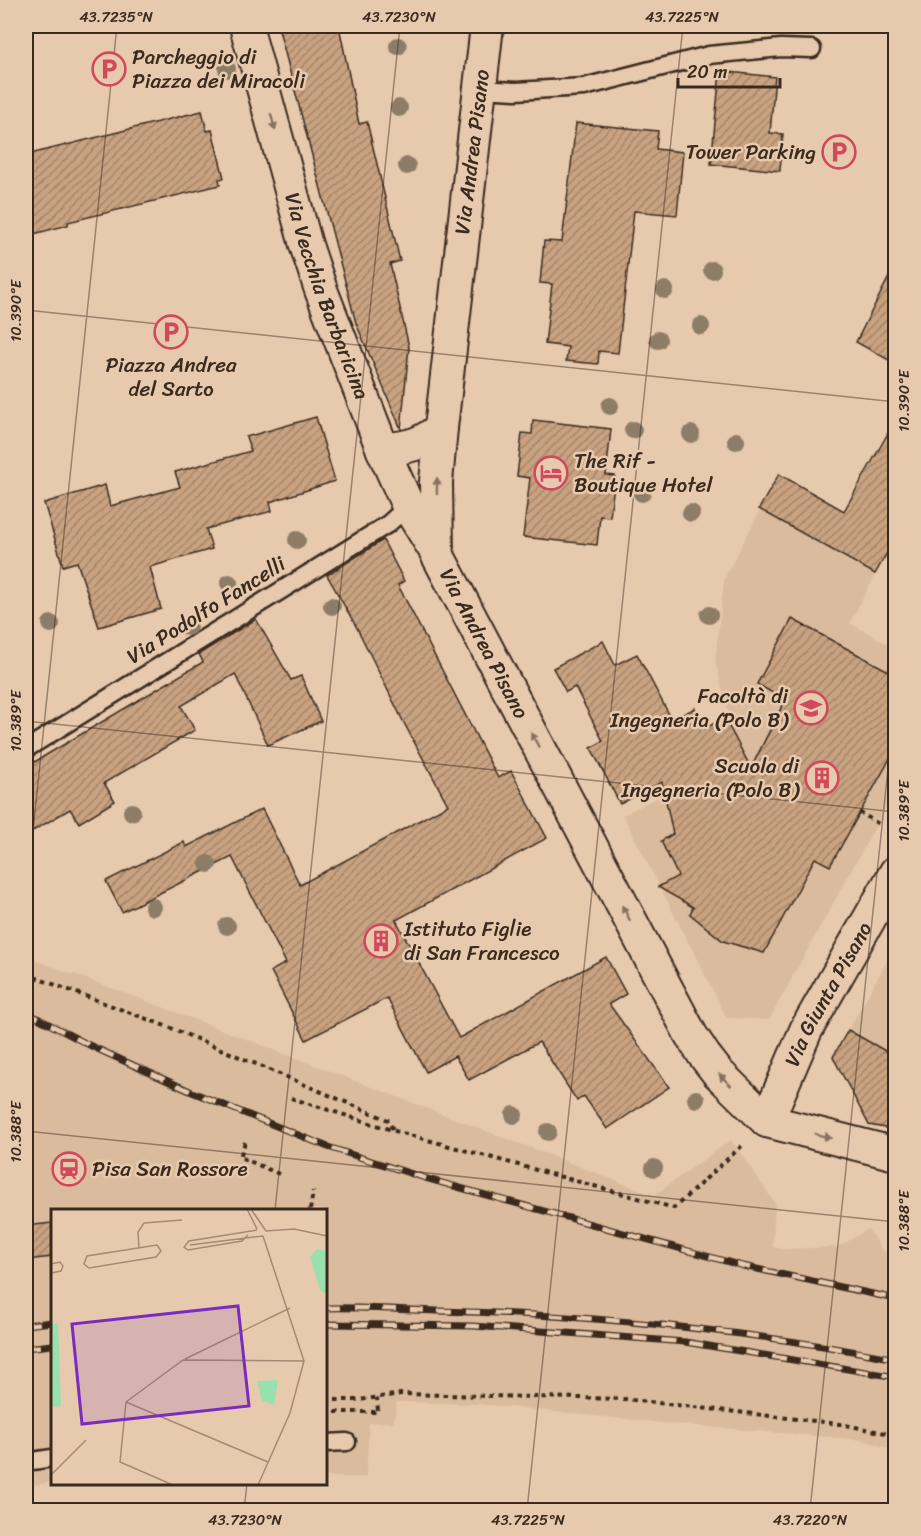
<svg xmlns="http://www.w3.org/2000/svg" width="921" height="1536" viewBox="0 0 921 1536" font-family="Sriracha,sans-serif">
	<defs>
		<pattern id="building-hatch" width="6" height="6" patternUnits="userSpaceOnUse" patternTransform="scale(1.5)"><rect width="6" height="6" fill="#c9a381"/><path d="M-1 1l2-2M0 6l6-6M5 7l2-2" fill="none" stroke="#a48569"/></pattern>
	</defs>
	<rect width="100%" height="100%" fill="#e7caae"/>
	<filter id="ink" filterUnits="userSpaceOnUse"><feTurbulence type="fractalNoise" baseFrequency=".0167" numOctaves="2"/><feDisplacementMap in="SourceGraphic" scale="12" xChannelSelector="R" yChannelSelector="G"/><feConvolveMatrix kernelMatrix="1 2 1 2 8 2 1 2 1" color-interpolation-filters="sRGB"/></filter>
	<g filter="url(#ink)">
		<g fill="#dbbb9d">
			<polygon points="779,474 894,539 850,623 895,648 895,791 769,1020 727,1018 623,815 739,756 715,661 724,579"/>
			<polygon points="895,947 895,1130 869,1125 833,1057"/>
			<polygon points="26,957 136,997 654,1195 731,1140 775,1203 773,1247 783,1249 838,1247 868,1229 883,1251 895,1252 895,1450 863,1440 672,1424 478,1404 397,1402 394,1422 369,1423 366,1477 326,1477 326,1210 52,1210 52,1482 26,1486"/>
		</g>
		<g fill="url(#building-hatch)" stroke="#3b2a1e" stroke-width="1.5">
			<polygon points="278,26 339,26 359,124 367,122 400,261 390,264 409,347 401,429 356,323"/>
			<polygon points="720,71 775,77 770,133 783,134 780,171 711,164"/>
			<polygon points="202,111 207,131 212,130 224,178 219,179 220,185 68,222 68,225 26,236 26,155"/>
			<polygon points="576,123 658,131 656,149 683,152 677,215 634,211 618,353 599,351 598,364 566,361 568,347 545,344 552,284 540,283 544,241 562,242"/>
			<polygon points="896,263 896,364 856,342"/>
			<polygon points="316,417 335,481 270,502 272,511 206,529 212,549 150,567 161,609 99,627 77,562 63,566 44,503 105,485 110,506 180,487 175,472 251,451 246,437"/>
			<polygon points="896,419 896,537 875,574 759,509 779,474 844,511"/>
			<polygon points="533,420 611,429 606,475 615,476 610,517 600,516 597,545 523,537 530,478 517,476 522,433 532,434"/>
			<polygon points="383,540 404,581 398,585 498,778 511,771 547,838 396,920 459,1038 606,957 626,994 609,1004 669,1087 607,1129 584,1096 577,1101 539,1042 469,1080 455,1056 426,1072 387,998 306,1040 271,971 286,963 232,857 122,912 106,881 184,842 186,847 262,809 300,885 448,805 404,723 357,628 327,575"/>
			<polygon points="256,619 291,680 301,676 321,721 268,745 235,674 181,706 195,730 104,783 115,801 79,823 70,809 26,835 26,767 203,662 199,654"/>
			<polygon points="792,619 896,675 896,748 830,866 815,858 764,953 723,941 690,914 693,907 658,887 678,876 661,841 673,834 662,782 620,804 591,748 603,741 575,687 566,692 553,668 603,641 615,665 637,654 672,720 695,708 705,729 724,717 751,768 785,700 757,684"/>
			<polygon points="848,1030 896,1057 896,1130 869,1125 833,1057"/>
			<polygon points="52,1223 52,1257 26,1260 26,1226"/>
		</g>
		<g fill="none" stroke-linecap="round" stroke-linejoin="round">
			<g stroke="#3b2a1e" stroke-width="21">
				<g id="lane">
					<polyline points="479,89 516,91 584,87 709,55 781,48 812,49"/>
					<polyline points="26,749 388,524 408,506"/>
					<polyline points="326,1443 347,1442"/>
					<polyline points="26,1462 52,1458"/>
				</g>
			</g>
			<g stroke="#3b2a1e" stroke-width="36">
				<g id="street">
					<path id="s1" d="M246 26 306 245 321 290 383 450 408 506 437 553"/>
					<path id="s2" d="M487 26 441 428 436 482 437 554 691 1035 704 1055 718 1073 767 1121 896 1154"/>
					<path d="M383 450C408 447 422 445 441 428"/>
					<path id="s3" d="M767 1121 806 1030 896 872"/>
				</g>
			</g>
			<g stroke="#3b2a1e" stroke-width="4" stroke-dasharray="4.5 4.5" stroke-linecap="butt">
				<polyline points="859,812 882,826"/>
				<polyline points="26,974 171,1028 388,1120 394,1131"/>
				<polyline points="291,1098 395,1131 674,1208 745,1143"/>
				<polyline points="245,1142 240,1157 279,1174"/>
				<polyline points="310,1210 313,1191"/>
				<polyline points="326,1400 359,1400 401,1394 624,1399 840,1424 896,1435"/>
				<polyline points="326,1412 378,1412 377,1398"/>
			</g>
			<use href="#lane" stroke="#e7caae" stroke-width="16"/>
			<use href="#street" stroke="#e7caae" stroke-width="32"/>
			<g stroke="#3b2a1e" stroke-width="7">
				<g id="rail">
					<polyline points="26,1012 91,1046 192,1092 328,1147 428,1179 743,1266 896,1299"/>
					<path d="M326 1308C363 1307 401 1310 439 1311 592 1315 745 1330 896 1359"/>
					<polyline points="326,1324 473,1326 685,1342 896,1377"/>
					<polyline points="26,1325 52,1322"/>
					<polyline points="26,1348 52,1345"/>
				</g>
			</g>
			<use href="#rail" stroke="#e7caae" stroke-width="4.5" stroke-dasharray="14" stroke-linecap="butt"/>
		</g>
		<g fill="#8d7c66">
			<circle cx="398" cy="46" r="9"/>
			<circle cx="227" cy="69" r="9"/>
			<circle cx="399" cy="108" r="9"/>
			<circle cx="407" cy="166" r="9"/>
			<circle cx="712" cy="270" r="9"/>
			<circle cx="665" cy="290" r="9"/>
			<circle cx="701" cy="326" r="9"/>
			<circle cx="658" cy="340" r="9"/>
			<circle cx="610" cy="406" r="9"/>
			<circle cx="633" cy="430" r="9"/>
			<circle cx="691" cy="434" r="9"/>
			<circle cx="736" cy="441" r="9"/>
			<circle cx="642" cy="493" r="9"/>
			<circle cx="691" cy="513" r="9"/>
			<circle cx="297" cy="540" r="9"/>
			<circle cx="229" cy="583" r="9"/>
			<circle cx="332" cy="606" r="9"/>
			<circle cx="709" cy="615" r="9"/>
			<circle cx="51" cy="624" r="9"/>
			<circle cx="188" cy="627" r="9"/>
			<circle cx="132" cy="812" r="9"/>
			<circle cx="208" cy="864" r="9"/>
			<circle cx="153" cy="907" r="9"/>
			<circle cx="227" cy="926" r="9"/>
			<circle cx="696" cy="1099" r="9"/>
			<circle cx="514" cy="1115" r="9"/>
			<circle cx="548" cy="1132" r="9"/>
			<circle cx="654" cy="1168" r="9"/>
		</g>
		<defs><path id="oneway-solid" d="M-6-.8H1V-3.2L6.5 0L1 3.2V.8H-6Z" transform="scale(1.5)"/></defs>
		<g fill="#88725f">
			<use href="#oneway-solid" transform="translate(273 122) rotate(75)"/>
			<use href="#oneway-solid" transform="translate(437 486) rotate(-89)"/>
			<use href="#oneway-solid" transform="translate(535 740) rotate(-118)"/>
			<use href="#oneway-solid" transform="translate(626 913) rotate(-118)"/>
			<use href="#oneway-solid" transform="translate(725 1080) rotate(-135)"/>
			<use href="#oneway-solid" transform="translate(823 1136) rotate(15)"/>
		</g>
	</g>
	<path fill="none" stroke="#3b2a1e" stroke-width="1.5" stroke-opacity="0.45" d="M26 310 896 402M26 721 896 812M26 898 117 26M26 1131 896 1222M275 1210 400 26M244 1510 247 1484M527 1510 683 26M810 1510 896 693"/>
	<defs>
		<g id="parking-ring" transform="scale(1.725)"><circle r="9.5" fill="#e7caae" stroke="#d1495b" stroke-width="1.5"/><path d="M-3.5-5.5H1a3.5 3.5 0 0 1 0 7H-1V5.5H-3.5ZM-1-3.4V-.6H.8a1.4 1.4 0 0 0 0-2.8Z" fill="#d1495b"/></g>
		<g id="hotel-ring" transform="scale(1.725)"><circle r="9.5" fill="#e7caae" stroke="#d1495b" stroke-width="1.5"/><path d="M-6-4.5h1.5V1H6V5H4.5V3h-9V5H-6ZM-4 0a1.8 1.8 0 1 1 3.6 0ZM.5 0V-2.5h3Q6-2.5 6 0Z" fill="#d1495b"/></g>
		<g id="university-ring" transform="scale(1.725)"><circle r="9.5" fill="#e7caae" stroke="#d1495b" stroke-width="1.5"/><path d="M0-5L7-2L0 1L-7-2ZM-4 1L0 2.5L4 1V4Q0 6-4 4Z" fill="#d1495b"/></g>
		<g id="building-ring" transform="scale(1.725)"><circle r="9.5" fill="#e7caae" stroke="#d1495b" stroke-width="1.5"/><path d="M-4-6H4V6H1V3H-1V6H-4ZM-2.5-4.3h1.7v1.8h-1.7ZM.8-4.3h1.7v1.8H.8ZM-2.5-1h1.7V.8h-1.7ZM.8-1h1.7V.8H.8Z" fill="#d1495b"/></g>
		<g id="station-ring" transform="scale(1.725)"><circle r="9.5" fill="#e7caae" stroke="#d1495b" stroke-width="1.5"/><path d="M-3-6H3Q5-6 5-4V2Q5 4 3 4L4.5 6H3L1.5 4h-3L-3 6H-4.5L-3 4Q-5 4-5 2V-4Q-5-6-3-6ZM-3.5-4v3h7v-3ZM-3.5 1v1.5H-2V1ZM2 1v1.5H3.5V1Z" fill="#d1495b"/></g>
	</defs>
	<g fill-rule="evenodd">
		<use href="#parking-ring" x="109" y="69"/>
		<use href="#parking-ring" x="839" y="152"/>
		<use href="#parking-ring" x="171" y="332"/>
		<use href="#hotel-ring" x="551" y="473"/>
		<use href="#university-ring" x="811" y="708"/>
		<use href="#building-ring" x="822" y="778"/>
		<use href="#building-ring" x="381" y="941"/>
		<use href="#station-ring" x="69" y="1169"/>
	</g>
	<g text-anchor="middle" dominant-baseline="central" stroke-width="5" stroke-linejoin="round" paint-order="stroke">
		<g font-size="21" fill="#3b2a1e" stroke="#e7caae" text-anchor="start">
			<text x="132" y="57">Parcheggio di<tspan x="132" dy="24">Piazza dei Miracoli</tspan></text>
			<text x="816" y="152" text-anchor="end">Tower Parking</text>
			<text x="171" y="365" text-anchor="middle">Piazza Andrea<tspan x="171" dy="24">del Sarto</tspan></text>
			<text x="574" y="461">The Rif -<tspan x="574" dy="24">Boutique Hotel</tspan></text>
			<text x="788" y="696" text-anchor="end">Facoltà di<tspan x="788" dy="24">Ingegneria (Polo B)</tspan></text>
			<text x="799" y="766" text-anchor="end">Scuola di<tspan x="799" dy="24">Ingegneria (Polo B)</tspan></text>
			<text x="404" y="929">Istituto Figlie<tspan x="404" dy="24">di San Francesco</tspan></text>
			<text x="92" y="1169">Pisa San Rossore</text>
		</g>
		<g font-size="21" fill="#3b2a1e" stroke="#e7caae">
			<text transform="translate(472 152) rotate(-83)">Via Andrea Pisano</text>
			<text stroke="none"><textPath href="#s1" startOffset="282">Via Vecchia Barbaricina</textPath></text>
			<text transform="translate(206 610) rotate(-32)">Via Podolfo Fancelli</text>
			<text stroke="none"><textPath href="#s2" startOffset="632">Via Andrea Pisano</textPath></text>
			<text stroke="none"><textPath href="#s3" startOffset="141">Via Giunta Pisano</textPath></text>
		</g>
	</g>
	<g transform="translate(51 1209)">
		<rect width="276" height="276" fill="#e7caae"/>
		<path d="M266 40 276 42 265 43 276 85 269 81 259 48ZM7 114 10 197 0 198V115Z" fill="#98e0ae"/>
		<path d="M266 41 276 44V84L265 43Z" fill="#98e0ae"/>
		<path d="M227 171 223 196 211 192 206 172Z" fill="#98e0ae"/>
		<path fill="none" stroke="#a28a74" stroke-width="1.5" d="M196 0 206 20M200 0 215 22M215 22 243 20 276 27M197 26 191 32 137 41 133 38 138 32 206 21M106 36 110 42 105 48 38 59 33 55 36 47ZM139 36 212 27M88 39 87 23 93 14 131 11M0 55 9 53 12 57 10 62 0 64M134 150 239 99M75 193 132 151 253 152M75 193 217 253M75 193 69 253 122 276M0 266 35 231M207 276 239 204 253 152 212 27"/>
		<path fill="#7b2cbf" fill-opacity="0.15" stroke="#7b2cbf" stroke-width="3" d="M187 97 198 197 31 215 21 115Z"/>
		<rect width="276" height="276" fill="none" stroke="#3b2a1e" stroke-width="3"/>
	</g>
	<rect width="921" height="1536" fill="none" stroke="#e7caae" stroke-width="66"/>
	<path d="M678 78v9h102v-9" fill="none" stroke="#3b2a1e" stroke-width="3"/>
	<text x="687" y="78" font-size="18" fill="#3b2a1e" stroke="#e7caae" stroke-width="4.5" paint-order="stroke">20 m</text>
	<rect x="33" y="33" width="855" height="1470" fill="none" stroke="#3b2a1e" stroke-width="2"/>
	<g font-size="15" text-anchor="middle" fill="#3b2a1e">
		<text x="116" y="22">43.7235°N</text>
		<text x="399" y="22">43.7230°N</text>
		<text x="682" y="22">43.7225°N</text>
		<text transform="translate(16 311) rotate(-90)" y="5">10.390°E</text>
		<text transform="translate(904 401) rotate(-90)" y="5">10.390°E</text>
		<text transform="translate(16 721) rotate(-90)" y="5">10.389°E</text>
		<text transform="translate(904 811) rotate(-90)" y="5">10.389°E</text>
		<text transform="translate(16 1132) rotate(-90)" y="5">10.388°E</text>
		<text transform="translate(904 1221) rotate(-90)" y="5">10.388°E</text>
		<text x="245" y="1525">43.7230°N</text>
		<text x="528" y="1525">43.7225°N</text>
		<text x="810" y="1525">43.7220°N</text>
	</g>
</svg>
